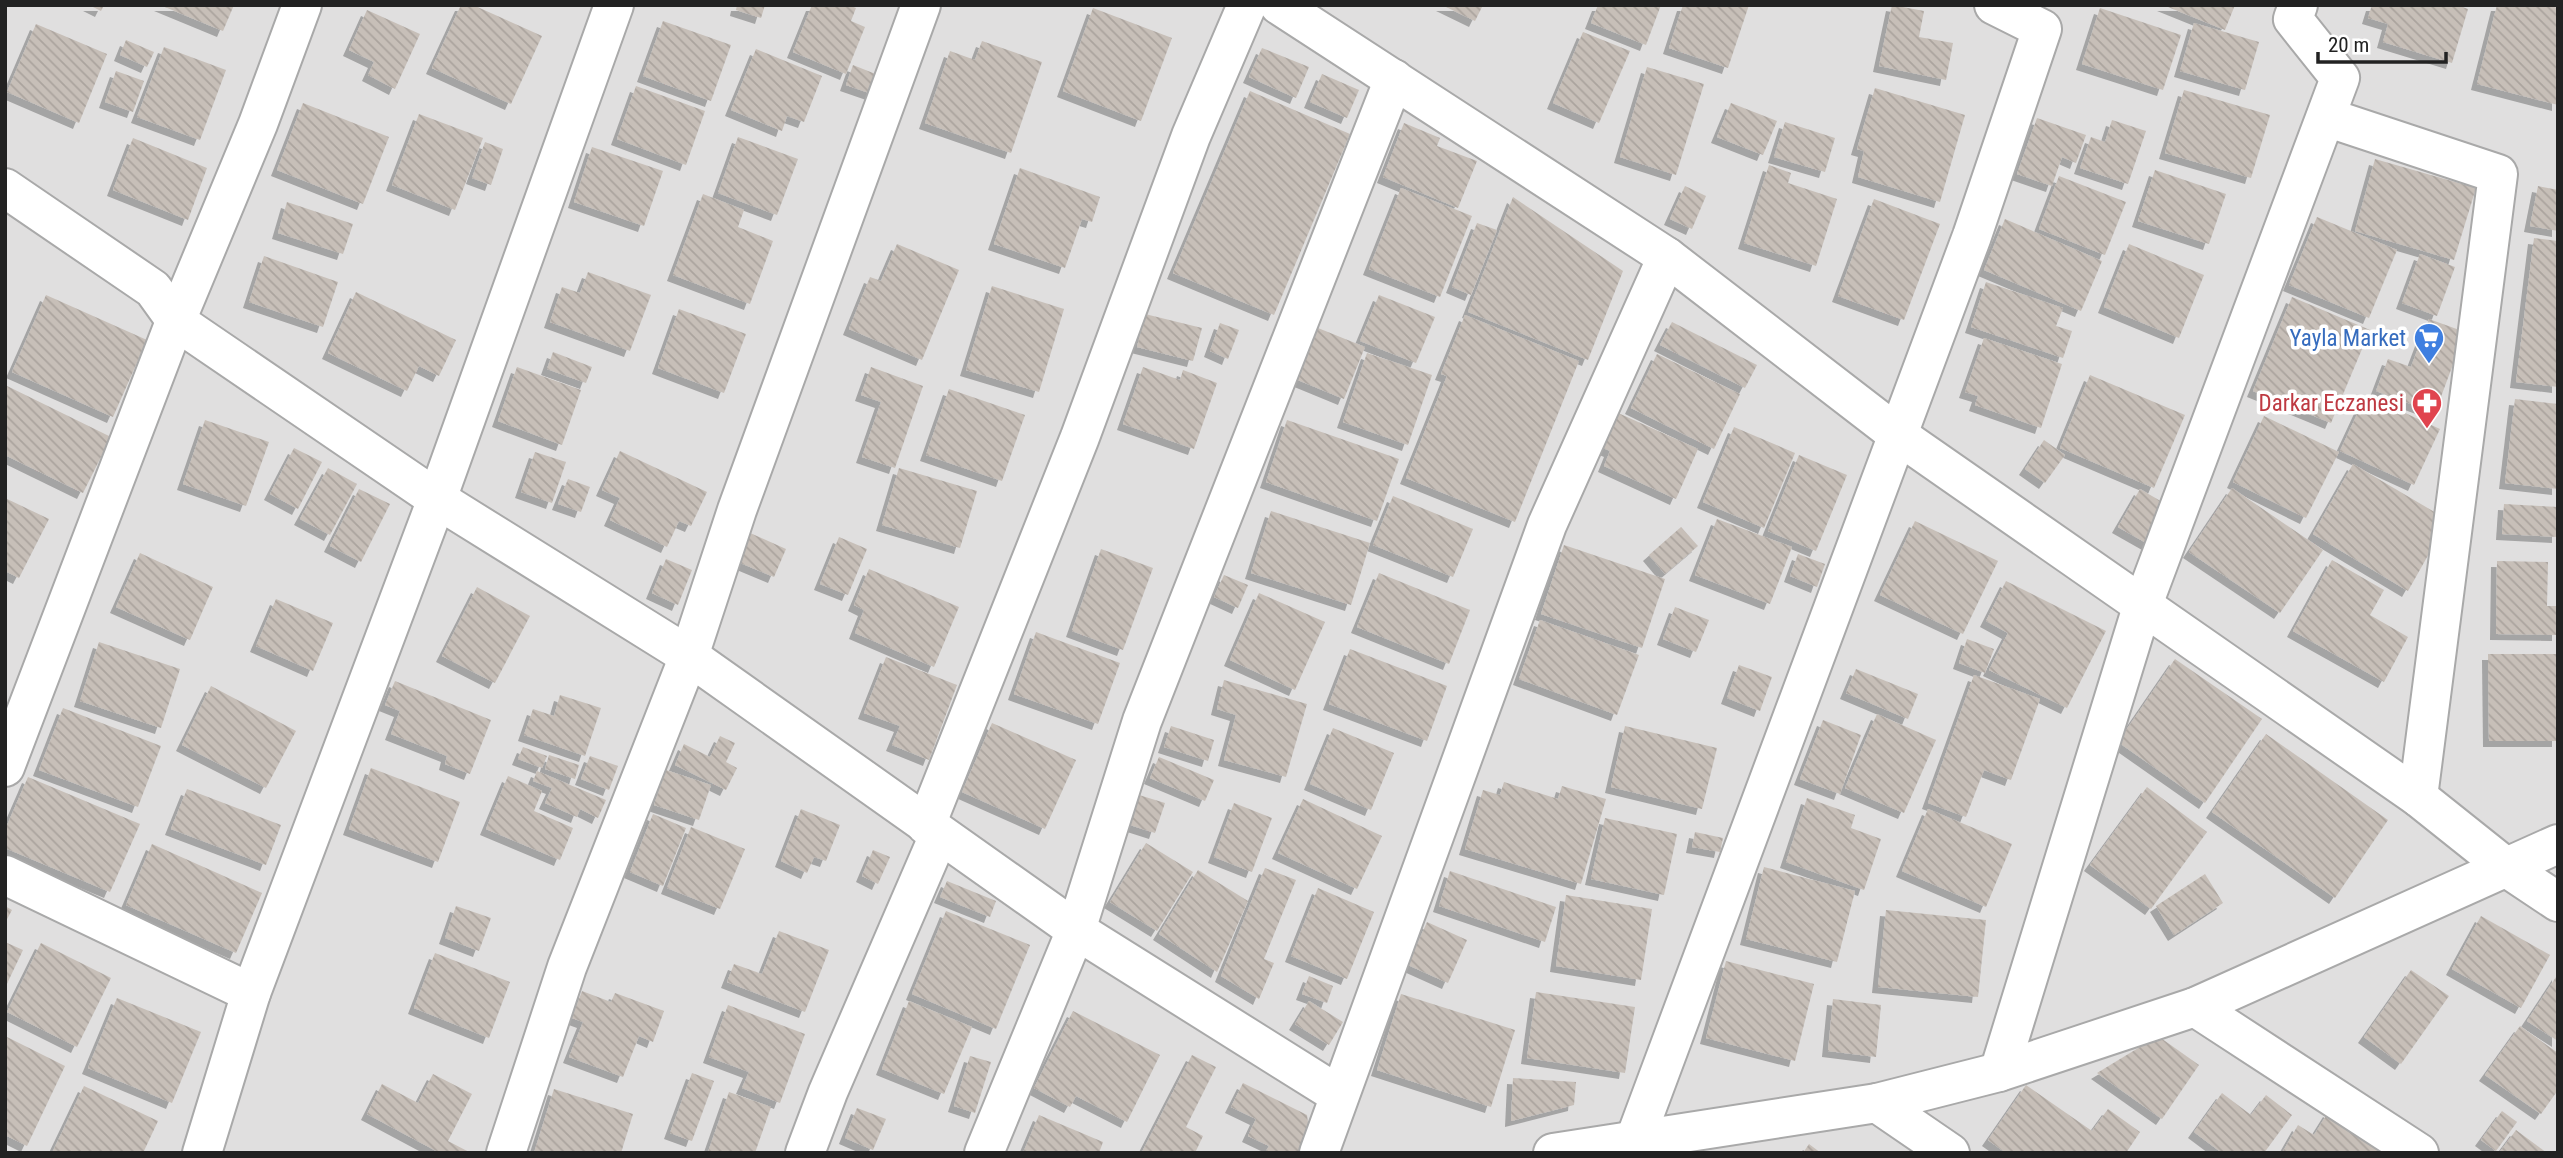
<svg xmlns="http://www.w3.org/2000/svg" width="2563" height="1158" viewBox="0 0 2563 1158" font-family="'Roboto Condensed',sans-serif">
	<defs>
		<pattern id="building-back-hatch" width="6" height="6" patternUnits="userSpaceOnUse" patternTransform="scale(1.75)"><rect width="6" height="6" fill="#c7bfb8"/><path d="M-1 5l2 2M0 0l6 6M5-1l2 2" fill="none" stroke="#aba49e"/></pattern>
		<filter id="shadow"><feDropShadow dx="-6" dy="6" stdDeviation="0" flood-color="#0004"/></filter>
	</defs>
	<rect width="100%" height="100%" fill="#f2efe9"/>
	<rect fill="#e0dfdf" x="5" y="5" width="2553" height="1148"/>
	<g fill="url(#building-back-hatch)" filter="url(#shadow)">
		<polygon points="89,5 104,5 101,11"/>
		<polygon points="160,5 234,5 223,31"/>
		<polygon points="461,5 473,5 542,36 511,104 432,68"/>
		<polygon points="737,5 765,5 761,18 736,10"/>
		<polygon points="812,5 849,5 856,8 851,21 865,27 846,74 793,52"/>
		<polygon points="1442,5 1483,5 1475,21"/>
		<polygon points="1598,5 1661,5 1646,45 1591,23"/>
		<polygon points="1683,5 1749,5 1728,68 1669,48"/>
		<polygon points="1892,5 1924,11 1919,37 1953,43 1946,80 1879,66"/>
		<polygon points="2163,5 2235,5 2225,30"/>
		<polygon points="2372,5 2457,5 2468,9 2452,63 2383,42 2388,24 2368,18"/>
		<polygon points="2497,5 2547,5 2558,8 2558,105 2477,84"/>
		<polygon points="1093,8 1172,38 1141,121 1063,91"/>
		<polygon points="2100,8 2181,35 2163,90 2082,64"/>
		<polygon points="367,10 420,34 395,89 368,75 374,62 349,50"/>
		<polygon points="663,21 731,45 711,101 643,76"/>
		<polygon points="2194,23 2259,42 2245,90 2180,71"/>
		<polygon points="36,24 107,54 79,123 7,92"/>
		<polygon points="1583,32 1630,51 1599,123 1553,103"/>
		<polygon points="126,40 154,52 147,67 120,55"/>
		<polygon points="982,41 1042,62 1011,153 925,123 950,51 975,60"/>
		<polygon points="164,47 226,70 200,140 137,117"/>
		<polygon points="1262,48 1309,67 1296,98 1249,77"/>
		<polygon points="756,49 822,76 804,122 787,116 782,131 731,110"/>
		<polygon points="853,65 878,75 872,94 846,85"/>
		<polygon points="1647,67 1704,84 1676,175 1620,157"/>
		<polygon points="116,71 144,81 133,112 105,102"/>
		<polygon points="1322,74 1359,90 1347,118 1310,102"/>
		<polygon points="636,86 705,111 686,165 617,139"/>
		<polygon points="1875,88 1965,115 1940,202 1858,177 1864,151 1857,149"/>
		<polygon points="2184,90 2270,115 2251,178 2165,153"/>
		<polygon points="1250,91 1350,134 1274,315 1173,273"/>
		<polygon points="303,103 389,137 363,204 277,170"/>
		<polygon points="1731,103 1777,121 1763,155 1717,137"/>
		<polygon points="419,114 483,138 455,210 392,185"/>
		<polygon points="2037,118 2086,135 2076,163 2062,157 2052,186 2017,174"/>
		<polygon points="2112,120 2146,131 2128,184 2080,168 2091,137 2105,142"/>
		<polygon points="1785,122 1835,138 1825,172 1774,157"/>
		<polygon points="1404,123 1440,138 1437,146 1477,161 1458,208 1383,177"/>
		<polygon points="738,137 798,159 777,215 718,193"/>
		<polygon points="133,138 207,168 188,220 113,190"/>
		<polygon points="485,142 503,149 491,185 472,178"/>
		<polygon points="592,147 663,171 644,226 574,202"/>
		<polygon points="2375,159 2476,188 2454,260 2355,231"/>
		<polygon points="1769,165 1791,173 1788,183 1837,199 1816,266 1744,243"/>
		<polygon points="1020,168 1100,197 1092,222 1082,219 1065,268 994,244"/>
		<polygon points="2155,170 2226,194 2209,244 2138,221"/>
		<polygon points="2059,176 2126,202 2105,255 2039,229"/>
		<polygon points="1685,186 1706,196 1692,229 1670,219"/>
		<polygon points="2538,186 2558,190 2558,231 2530,226"/>
		<polygon points="1401,188 1472,216 1440,297 1369,269"/>
		<polygon points="703,194 744,210 738,227 773,241 750,304 673,275"/>
		<polygon points="1513,197 1623,271 1588,360 1468,312"/>
		<polygon points="1874,199 1940,224 1904,320 1838,296"/>
		<polygon points="287,202 353,224 343,254 278,233"/>
		<polygon points="2317,217 2397,250 2369,318 2289,285"/>
		<polygon points="2005,219 2102,261 2081,311 1984,270"/>
		<polygon points="1477,223 1497,230 1471,295 1452,287"/>
		<polygon points="2534,238 2558,241 2558,387 2516,382"/>
		<polygon points="897,244 959,270 922,360 849,329 870,277 881,281"/>
		<polygon points="2129,244 2204,275 2179,338 2104,307"/>
		<polygon points="2420,254 2455,267 2437,316 2402,303"/>
		<polygon points="264,256 338,282 323,327 249,302"/>
		<polygon points="588,272 651,295 630,351 550,322 562,287 580,293"/>
		<polygon points="1986,282 2063,308 2056,326 2072,331 2063,358 1971,327"/>
		<polygon points="992,286 1064,309 1039,392 966,370"/>
		<polygon points="356,292 456,340 439,376 419,366 407,391 328,353"/>
		<polygon points="46,295 147,340 113,417 12,372"/>
		<polygon points="1379,295 1435,317 1416,363 1360,341"/>
		<polygon points="2292,297 2370,330 2331,423 2253,391"/>
		<polygon points="679,309 746,334 724,393 658,368"/>
		<polygon points="1145,314 1202,328 1193,361 1137,347"/>
		<polygon points="1465,315 1579,361 1515,522 1406,478 1447,376 1441,374"/>
		<polygon points="2429,319 2465,332 2435,413 2376,391 2388,359 2411,367"/>
		<polygon points="1672,322 1757,365 1745,388 1660,345"/>
		<polygon points="1220,323 1239,330 1228,359 1210,351"/>
		<polygon points="1313,326 1365,347 1344,399 1293,378"/>
		<polygon points="1984,338 2062,364 2041,428 1975,405 1978,396 1965,392"/>
		<polygon points="553,352 592,367 586,383 547,369"/>
		<polygon points="1367,353 1432,375 1408,445 1343,422"/>
		<polygon points="1657,354 1740,394 1714,449 1631,408"/>
		<polygon points="517,367 581,390 562,445 498,421"/>
		<polygon points="871,367 923,386 895,468 862,457 881,402 861,395"/>
		<polygon points="1143,367 1180,380 1183,370 1217,383 1194,449 1123,424"/>
		<polygon points="2090,375 2185,415 2154,488 2060,448"/>
		<polygon points="5,385 111,437 83,493 5,455"/>
		<polygon points="949,389 1025,415 1002,481 926,455"/>
		<polygon points="2366,395 2440,429 2414,485 2340,451"/>
		<polygon points="2515,399 2558,404 2558,489 2505,483"/>
		<polygon points="1616,412 1698,449 1676,499 1604,466 1610,451 1601,447"/>
		<polygon points="2264,416 2339,452 2306,518 2233,482"/>
		<polygon points="205,420 269,442 246,506 183,484"/>
		<polygon points="1287,420 1399,459 1377,521 1266,482"/>
		<polygon points="1734,427 1795,453 1764,528 1703,502"/>
		<polygon points="2044,440 2065,455 2045,483 2025,469"/>
		<polygon points="294,448 322,462 298,509 270,494"/>
		<polygon points="620,451 707,492 691,526 679,521 667,547 610,520 620,498 602,490"/>
		<polygon points="535,452 566,462 552,503 521,492"/>
		<polygon points="1799,455 1847,475 1816,551 1768,531"/>
		<polygon points="2353,464 2448,520 2408,591 2313,534"/>
		<polygon points="328,468 357,484 330,535 300,519"/>
		<polygon points="899,468 977,491 960,548 882,525"/>
		<polygon points="568,479 590,487 581,512 558,504"/>
		<polygon points="2232,488 2323,550 2280,613 2189,552"/>
		<polygon points="359,489 390,504 361,562 330,546"/>
		<polygon points="2140,489 2169,506 2148,544 2118,527"/>
		<polygon points="1393,496 1473,529 1453,577 1373,545"/>
		<polygon points="5,498 49,519 19,578 5,571"/>
		<polygon points="2504,504 2558,507 2558,537 2502,534"/>
		<polygon points="1271,511 1370,543 1351,605 1251,573"/>
		<polygon points="1717,519 1792,547 1770,604 1695,575"/>
		<polygon points="1915,521 1998,561 1963,634 1880,595"/>
		<polygon points="1681,527 1698,546 1665,574 1649,555"/>
		<polygon points="750,533 786,549 774,577 738,562"/>
		<polygon points="839,537 867,549 848,595 820,584"/>
		<polygon points="1564,545 1665,579 1642,648 1541,614"/>
		<polygon points="1101,549 1153,568 1123,650 1072,631"/>
		<polygon points="140,553 213,587 190,640 116,607"/>
		<polygon points="1798,554 1825,564 1817,587 1790,576"/>
		<polygon points="666,559 692,570 678,605 652,593"/>
		<polygon points="2332,560 2384,590 2370,615 2408,637 2384,682 2293,631"/>
		<polygon points="2497,561 2548,562 2547,606 2558,606 2558,635 2496,634"/>
		<polygon points="869,569 959,607 934,667 855,633 864,610 854,605"/>
		<polygon points="1379,573 1470,610 1449,664 1357,627"/>
		<polygon points="1224,575 1248,585 1238,608 1214,597"/>
		<polygon points="2006,581 2106,631 2067,708 1989,670 2008,633 1986,621"/>
		<polygon points="477,587 530,616 495,683 442,656"/>
		<polygon points="1259,593 1325,622 1295,690 1230,660"/>
		<polygon points="276,599 333,623 313,671 256,646"/>
		<polygon points="1675,607 1709,620 1696,652 1663,639"/>
		<polygon points="1540,620 1639,655 1617,715 1519,679"/>
		<polygon points="1036,632 1120,663 1098,724 1014,694"/>
		<polygon points="1967,639 1994,649 1985,673 1959,663"/>
		<polygon points="99,642 180,669 161,728 80,701"/>
		<polygon points="1350,649 1447,686 1427,741 1329,704"/>
		<polygon points="2488,654 2558,654 2558,741 2489,741"/>
		<polygon points="886,657 957,685 929,760 892,745 900,726 864,713"/>
		<polygon points="2175,659 2262,719 2205,803 2118,742"/>
		<polygon points="1739,665 1772,677 1760,711 1727,698"/>
		<polygon points="1856,669 1918,694 1908,719 1846,693"/>
		<polygon points="1974,675 2040,699 2011,780 1984,770 1966,817 1928,803"/>
		<polygon points="1224,680 1307,704 1286,777 1224,760 1236,715 1217,709"/>
		<polygon points="395,681 491,720 470,774 445,764 447,756 391,734 400,711 385,705"/>
		<polygon points="211,686 296,731 266,788 182,745"/>
		<polygon points="560,695 601,708 585,756 524,735 533,709 554,716"/>
		<polygon points="63,708 161,746 138,807 39,770"/>
		<polygon points="1877,714 1936,740 1904,813 1845,788"/>
		<polygon points="1823,720 1861,735 1840,794 1800,779"/>
		<polygon points="992,723 1076,760 1045,829 962,792"/>
		<polygon points="1171,726 1214,740 1208,761 1164,747"/>
		<polygon points="1625,726 1717,748 1702,809 1611,787"/>
		<polygon points="1333,728 1394,753 1371,810 1310,784"/>
		<polygon points="2266,734 2388,820 2335,898 2212,812"/>
		<polygon points="720,736 735,743 726,762 737,768 726,790 675,765 684,744 710,757"/>
		<polygon points="523,747 547,756 542,768 518,759"/>
		<polygon points="549,755 579,765 575,779 545,769"/>
		<polygon points="590,756 618,766 609,790 581,779"/>
		<polygon points="1159,757 1214,780 1205,801 1150,778"/>
		<polygon points="371,768 460,802 438,862 349,829"/>
		<polygon points="666,770 711,785 699,820 654,805"/>
		<polygon points="537,771 606,800 598,818 580,809 577,817 545,803 552,788 533,781"/>
		<polygon points="508,776 542,791 534,811 573,828 560,860 486,829"/>
		<polygon points="28,777 140,824 110,892 5,848 5,830"/>
		<polygon points="1504,782 1558,799 1562,786 1606,799 1581,884 1465,849 1483,790 1500,795"/>
		<polygon points="2147,787 2207,832 2151,909 2090,865"/>
		<polygon points="187,789 281,825 266,865 171,829"/>
		<polygon points="1139,795 1165,803 1155,833 1130,825"/>
		<polygon points="1807,798 1855,815 1851,828 1881,839 1864,890 1786,862"/>
		<polygon points="1303,799 1382,836 1357,889 1278,853"/>
		<polygon points="1234,803 1272,818 1252,872 1214,857"/>
		<polygon points="801,809 840,825 826,861 814,857 807,873 781,861"/>
		<polygon points="1928,809 2012,844 1986,907 1902,871"/>
		<polygon points="653,814 686,828 663,886 630,872"/>
		<polygon points="1605,818 1677,834 1664,895 1591,879"/>
		<polygon points="691,827 745,849 720,909 667,888"/>
		<polygon points="1695,832 1723,838 1720,852 1692,847"/>
		<polygon points="1146,843 1193,872 1157,931 1110,902"/>
		<polygon points="152,844 262,893 236,953 126,905"/>
		<polygon points="873,850 890,857 878,884 862,876"/>
		<polygon points="1764,867 1855,891 1837,962 1746,939"/>
		<polygon points="1265,868 1296,880 1264,959 1274,963 1259,999 1221,976"/>
		<polygon points="1198,870 1248,901 1217,972 1159,934"/>
		<polygon points="1450,871 1556,907 1545,942 1439,906"/>
		<polygon points="2205,874 2223,903 2174,935 2156,906"/>
		<polygon points="947,881 996,901 990,917 940,897"/>
		<polygon points="1318,888 1374,912 1347,979 1291,956"/>
		<polygon points="1566,895 1652,909 1641,980 1556,966"/>
		<polygon points="5,906 12,910 5,923"/>
		<polygon points="456,906 491,918 479,951 445,938"/>
		<polygon points="1886,910 1986,920 1978,997 1878,987"/>
		<polygon points="946,911 1030,945 996,1029 912,994"/>
		<polygon points="2481,916 2550,955 2521,1008 2452,969"/>
		<polygon points="1427,922 1467,940 1448,983 1408,965"/>
		<polygon points="779,931 829,950 805,1012 727,982 734,964 762,974"/>
		<polygon points="5,942 23,950 5,988"/>
		<polygon points="41,943 111,978 77,1047 7,1012"/>
		<polygon points="435,953 510,982 489,1038 414,1008"/>
		<polygon points="1726,961 1814,984 1795,1061 1706,1038"/>
		<polygon points="2411,970 2449,996 2401,1064 2364,1037"/>
		<polygon points="2558,974 2558,1041 2527,1021"/>
		<polygon points="1309,976 1333,986 1327,1003 1302,994"/>
		<polygon points="582,991 611,1002 615,993 664,1011 653,1042 639,1036 623,1077 569,1057 583,1022 572,1018"/>
		<polygon points="1536,992 1635,1007 1625,1073 1527,1058"/>
		<polygon points="1401,994 1515,1030 1491,1107 1377,1070"/>
		<polygon points="117,998 201,1032 172,1103 88,1068"/>
		<polygon points="1833,999 1881,1005 1876,1057 1828,1051"/>
		<polygon points="909,1001 972,1027 944,1094 882,1069"/>
		<polygon points="1309,1001 1343,1022 1329,1045 1295,1024"/>
		<polygon points="728,1005 805,1034 780,1103 742,1088 749,1072 709,1057"/>
		<polygon points="1073,1011 1160,1055 1127,1122 1076,1096 1070,1107 1034,1088"/>
		<polygon points="2520,1026 2558,1053 2558,1090 2541,1114 2485,1075"/>
		<polygon points="5,1036 65,1066 27,1146 5,1135"/>
		<polygon points="2158,1036 2199,1065 2162,1119 2097,1073"/>
		<polygon points="1192,1055 1216,1067 1186,1127 1203,1136 1195,1153 1142,1152"/>
		<polygon points="970,1056 991,1062 975,1113 954,1106"/>
		<polygon points="692,1073 714,1081 692,1141 670,1133"/>
		<polygon points="433,1074 472,1094 448,1141 471,1153 440,1153 367,1114 382,1084 418,1103"/>
		<polygon points="1513,1078 1576,1082 1574,1105 1511,1121"/>
		<polygon points="1243,1083 1307,1115 1310,1137 1301,1153 1265,1153 1269,1146 1248,1136 1256,1119 1231,1107"/>
		<polygon points="2026,1085 2092,1131 2108,1109 2140,1132 2126,1153 2006,1153 1988,1140"/>
		<polygon points="84,1086 158,1121 143,1153 52,1153"/>
		<polygon points="554,1089 633,1114 621,1153 534,1153"/>
		<polygon points="729,1092 771,1107 755,1153 708,1152"/>
		<polygon points="2222,1093 2251,1115 2266,1095 2292,1115 2264,1153 2222,1153 2194,1132"/>
		<polygon points="857,1108 886,1119 873,1150 845,1138"/>
		<polygon points="2329,1111 2392,1153 2282,1153 2298,1125 2314,1135"/>
		<polygon points="2502,1111 2517,1122 2496,1151 2481,1140"/>
		<polygon points="1039,1115 1103,1142 1099,1153 1023,1153"/>
		<polygon points="2516,1130 2547,1153 2499,1153"/>
		<polygon points="1809,1144 1821,1153 1803,1153"/>
	</g>
	<g fill="none" stroke-linecap="round" stroke-linejoin="round">
		<g stroke="#a9a9a9" stroke-width="42">
			<g id="minor">
				<polyline points="302,5 258,124 176,321 437,499 689,656 1076,930 1339,1095"/>
				<polyline points="2326,117 2498,174 2418,797"/>
				<polyline points="5,188 153,289 176,321"/>
				<polyline points="5,767 184,298"/>
				<polyline points="926,825 1080,437 1191,136 1247,5"/>
				<polyline points="5,875 251,993"/>
				<polyline points="2195,1007 2419,1153"/>
				<polyline points="1999,1072 2142,607 2340,78 2293,19 2298,5"/>
				<polyline points="1877,1103 1950,1153"/>
				<polyline points="1634,1142 1972,236 2042,29 1994,5"/>
				<polyline points="202,1153 251,993 437,499 614,5"/>
				<polyline points="506,1153 567,967 689,656 737,510 921,5"/>
				<polyline points="805,1153 828,1092 939,835"/>
				<polyline points="984,1153 1076,930 1142,721 1394,79"/>
				<polyline points="1319,1153 1547,525 1667,257"/>
			</g>
		</g>
		<g stroke="#a9a9a9" stroke-width="42">
			<g id="tertiary">
				<polyline points="1279,5 1667,257 1898,435 2418,797 2507,868 2558,902"/>
				<polyline points="1553,1153 1877,1103 1999,1072 2195,1007 2558,844"/>
			</g>
		</g>
		<use href="#minor" stroke="#fff" stroke-width="38"/>
		<use href="#tertiary" stroke="#fff" stroke-width="38"/>
	</g>
	<defs>
		<g id="supermarket-pin" transform="scale(1.575)"><path d="M0 17L-7.5 6A9.5 9.5 0 1 1 7.5 6Z" fill="#3f7fe0" stroke="#fff"/><path d="M-6-5.5h2.5l.6 2H6L4.5 2H-2.5L-4.4-4H-6ZM-1.5 3.2a1.3 1.3 0 1 0 .1 0ZM3 3.2a1.3 1.3 0 1 0 .1 0Z" fill="#fff"/></g>
		<g id="pharmacy-pin" transform="scale(1.575)"><path d="M0 17L-7.5 6A9.5 9.5 0 1 1 7.5 6Z" fill="#e0444e" stroke="#fff"/><path d="M-2-6h4v4h4v4h-4v4h-4v-4h-4v-4h4Z" fill="#fff"/></g>
	</defs>
	<g fill-rule="evenodd">
		<use href="#supermarket-pin" x="2429" y="338"/>
		<use href="#pharmacy-pin" x="2427" y="403"/>
	</g>
	<g text-anchor="middle" dominant-baseline="central" stroke-width="7" stroke-linejoin="round" paint-order="stroke">
		<g font-size="23" fill="#366cbe" stroke="#fff" text-anchor="end">
			<text x="2406" y="338">Yayla Market</text>
		</g>
		<g font-size="23" fill="#be3a42" stroke="#fff" text-anchor="end">
			<text x="2404" y="403">Darkar Eczanesi</text>
		</g>
	</g>
	<rect width="2563" height="1158" fill="none" stroke="#222222" stroke-width="14"/>
	<path d="M2318 52v10h128v-10" fill="none" stroke="#222222" stroke-width="3.5"/>
	<text x="2328" y="52" font-size="21" fill="#222222" stroke="#ffffff" stroke-width="5" paint-order="stroke">20 m</text>
</svg>
